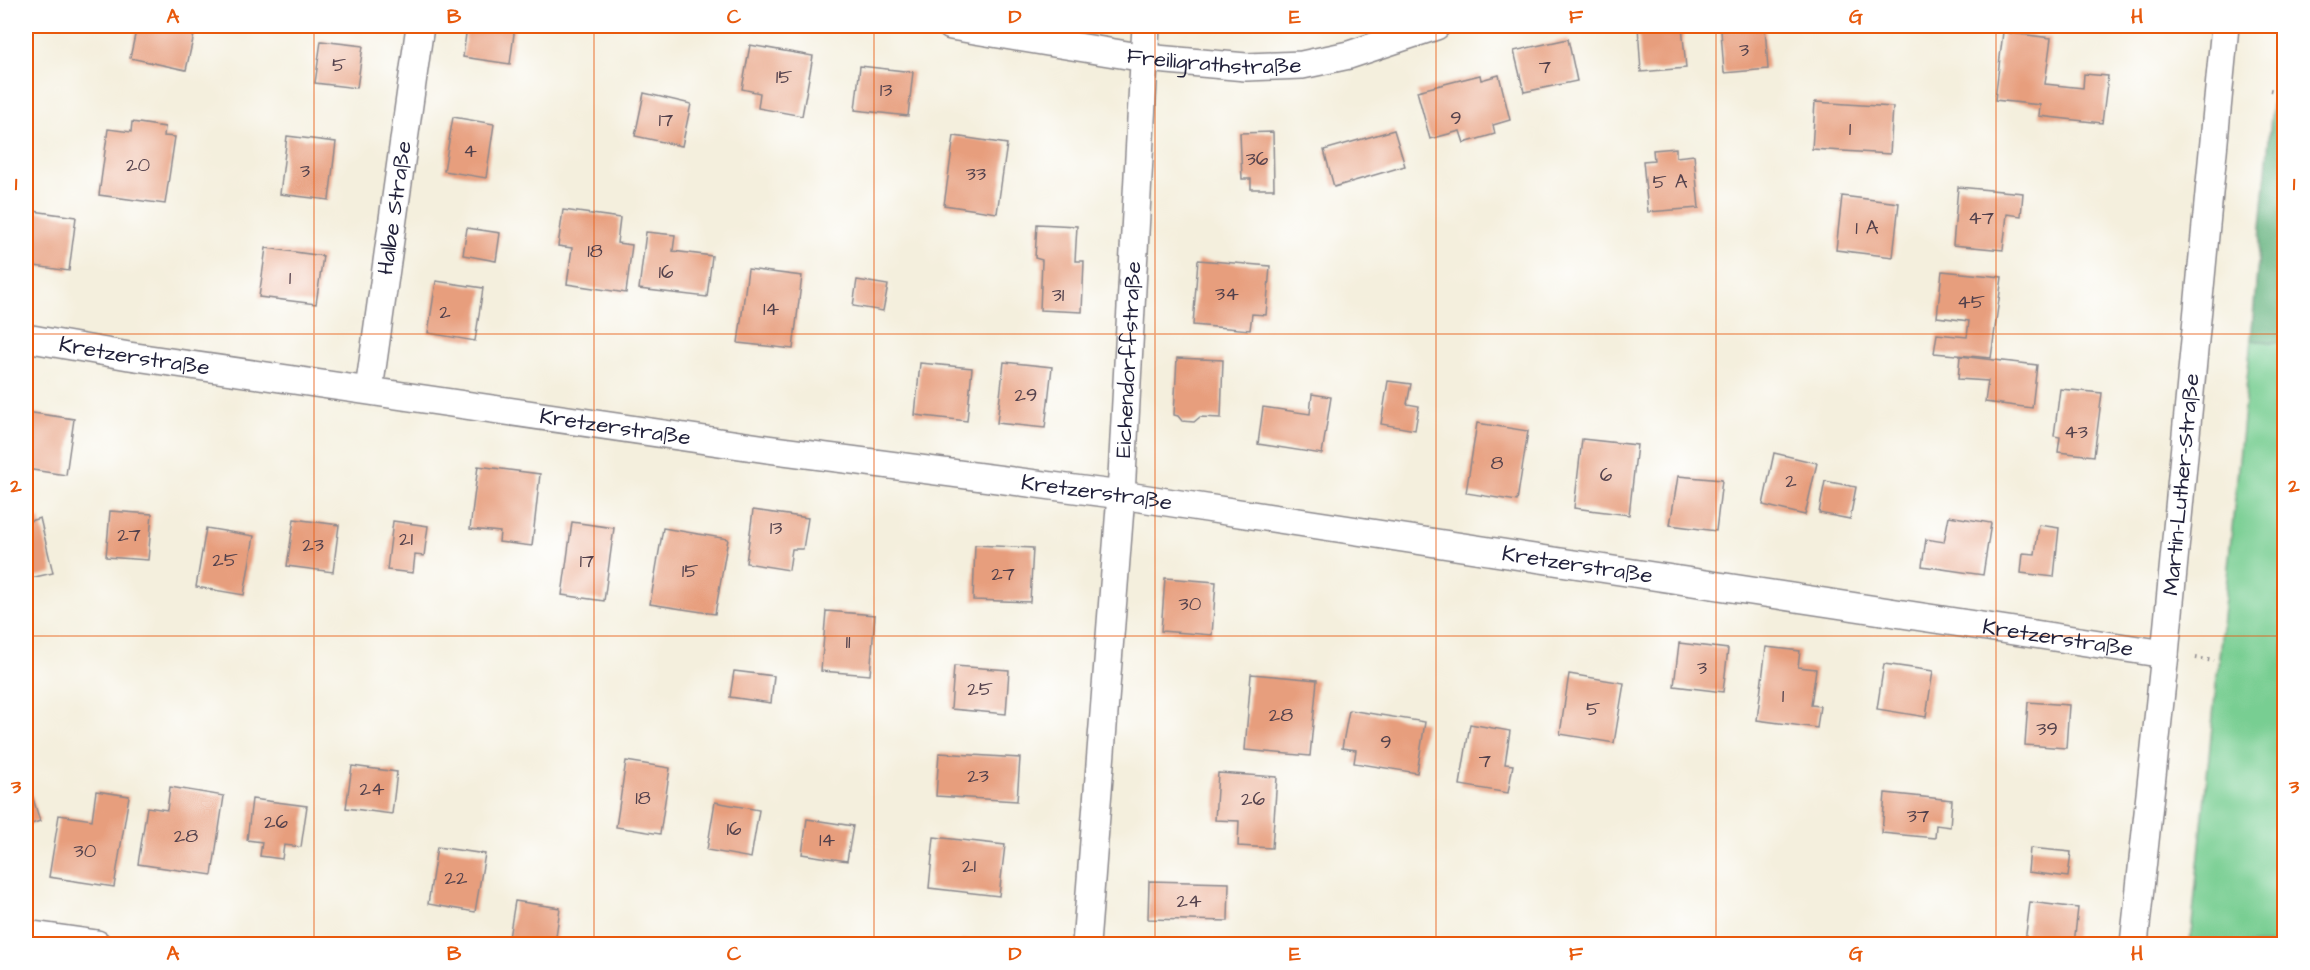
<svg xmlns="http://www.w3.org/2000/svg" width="2310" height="970" viewBox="0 0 2310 970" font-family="'Architects Daughter',sans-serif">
	<rect width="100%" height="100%" fill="#fff"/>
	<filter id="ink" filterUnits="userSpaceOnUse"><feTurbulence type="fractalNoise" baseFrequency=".0167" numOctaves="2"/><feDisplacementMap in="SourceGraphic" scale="12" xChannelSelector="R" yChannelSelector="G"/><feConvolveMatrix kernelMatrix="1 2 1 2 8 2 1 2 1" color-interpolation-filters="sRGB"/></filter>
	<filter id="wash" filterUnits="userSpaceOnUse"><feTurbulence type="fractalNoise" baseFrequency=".008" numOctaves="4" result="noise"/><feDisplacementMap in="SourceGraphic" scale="24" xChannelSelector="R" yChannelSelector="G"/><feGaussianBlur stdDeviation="1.35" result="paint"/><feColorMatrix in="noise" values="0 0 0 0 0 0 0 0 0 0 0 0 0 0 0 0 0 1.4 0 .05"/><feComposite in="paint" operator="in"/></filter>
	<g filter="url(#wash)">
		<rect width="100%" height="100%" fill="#f4efdd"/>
		<polygon fill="#78ce92" stroke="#4d7866" stroke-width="1.5" points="2251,340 2284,343 2284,944 2190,944"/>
		<polygon fill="#62b17c" stroke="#426a5c" stroke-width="1.5" points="2278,37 2284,39 2284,343 2251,340"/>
		<g id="blocks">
			<g fill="#e79e7d">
				<polygon points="137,26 196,26 186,70 130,58"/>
				<polygon points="467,26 515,26 510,64 463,57"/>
				<polygon points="1638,26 1682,26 1686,68 1641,72"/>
				<polygon points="1765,27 1768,69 1724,73 1721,31"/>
				<polygon points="2003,32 2051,38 2045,84 2083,88 2084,74 2108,76 2102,123 2039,116 2040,105 1995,100"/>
				<polygon points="1568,39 1577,81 1524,92 1514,51"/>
				<polygon points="321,41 363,46 357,88 315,83"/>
				<polygon points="750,45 813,56 802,116 758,108 760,93 742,89"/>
				<polygon points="860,66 913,72 908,116 855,110"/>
				<polygon points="1480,75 1481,80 1499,75 1510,120 1493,125 1495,134 1464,143 1460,131 1430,139 1417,91"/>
				<polygon points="644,93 691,104 682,146 635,136"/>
				<polygon points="1815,102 1893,107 1890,154 1812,149"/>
				<polygon points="453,117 494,124 486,178 444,171"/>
				<polygon points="132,122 165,127 164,136 175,137 165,204 99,195 108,129 131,132"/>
				<polygon points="1394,130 1405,166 1334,187 1324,150"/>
				<polygon points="1273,132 1274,189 1251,189 1251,179 1242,179 1240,133"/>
				<polygon points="287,136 336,142 329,200 280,194"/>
				<polygon points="954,136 1007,144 997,213 944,205"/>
				<polygon points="1676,148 1676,157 1694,155 1699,208 1648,212 1643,161 1654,160 1653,150"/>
				<polygon points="1958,187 2023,193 2021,216 2007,214 2003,250 1953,245"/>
				<polygon points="1842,196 1899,203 1893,257 1836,250"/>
				<polygon points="26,210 76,217 69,271 35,266 33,281 26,280"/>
				<polygon points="563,210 620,218 617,243 632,245 626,293 567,284 572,248 558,246"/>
				<polygon points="1037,224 1077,226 1075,261 1084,261 1082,312 1040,310 1042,260 1035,258"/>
				<polygon points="467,228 500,233 496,261 463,255"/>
				<polygon points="646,232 675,235 673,251 712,256 707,297 639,289"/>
				<polygon points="266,248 323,256 316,304 259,297"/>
				<polygon points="1198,260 1270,266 1266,315 1252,314 1250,330 1193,325"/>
				<polygon points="748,269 802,276 793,349 738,343"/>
				<polygon points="1942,271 2002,277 1991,358 1934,353 1937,334 1967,337 1969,321 1937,317"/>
				<polygon points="857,280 888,285 883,311 853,306"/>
				<polygon points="436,281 483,288 475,341 428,333"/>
				<polygon points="1960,356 2037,365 2032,408 1985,402 1988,381 1958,379"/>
				<polygon points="1177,358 1223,360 1221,418 1200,417 1194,422 1182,421 1178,416 1174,415"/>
				<polygon points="1004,362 1052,367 1045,428 997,423"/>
				<polygon points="920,363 972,368 967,421 915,415"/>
				<polygon points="1388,381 1411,384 1407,404 1419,406 1415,430 1381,424"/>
				<polygon points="2060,389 2102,393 2094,456 2058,452 2060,437 2054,436"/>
				<polygon points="1312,394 1331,397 1322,454 1258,444 1263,407 1310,414"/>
				<polygon points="26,412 74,419 66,475 26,469"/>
				<polygon points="1477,423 1528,431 1517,501 1466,493"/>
				<polygon points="1582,439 1637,445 1629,515 1574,508"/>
				<polygon points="1774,453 1817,463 1805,515 1763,505"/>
				<polygon points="478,466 540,474 532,546 499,542 500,532 470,529"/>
				<polygon points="1678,476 1722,480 1716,531 1670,525"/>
				<polygon points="1825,481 1856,487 1850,519 1819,513"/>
				<polygon points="753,510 808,518 803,549 792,549 789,570 746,563"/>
				<polygon points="110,511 152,514 148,560 106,557"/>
				<polygon points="1949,516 1991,523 1983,575 1922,566 1926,539 1944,542"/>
				<polygon points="40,518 53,573 26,579 26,522"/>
				<polygon points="294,519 339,525 333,572 287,566"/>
				<polygon points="393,521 428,526 424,556 415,555 413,573 387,570"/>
				<polygon points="572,522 614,528 604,601 562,595"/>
				<polygon points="2039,525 2059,528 2054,577 2021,573 2023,553 2035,554"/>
				<polygon points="206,528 254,536 244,595 196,587"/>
				<polygon points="663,528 728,539 715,614 650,604"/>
				<polygon points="975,545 1033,548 1030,602 973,600"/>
				<polygon points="1165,578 1216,582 1212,635 1161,631"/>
				<polygon points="826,611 875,615 870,675 821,671"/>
				<polygon points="1679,643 1728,649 1723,692 1674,686"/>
				<polygon points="1766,647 1800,651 1798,667 1816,669 1811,705 1820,706 1817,728 1757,720"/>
				<polygon points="1884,664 1933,671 1926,717 1877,709"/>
				<polygon points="954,666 1009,670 1006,714 951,709"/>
				<polygon points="734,671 774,676 771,703 730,697"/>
				<polygon points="1251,674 1317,680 1310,756 1245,750"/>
				<polygon points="1569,674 1624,683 1614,743 1560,734"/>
				<polygon points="2028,702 2069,705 2066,748 2025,745"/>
				<polygon points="1349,710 1425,722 1417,773 1354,763 1356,750 1342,748"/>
				<polygon points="1470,724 1510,731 1505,764 1513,765 1508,793 1460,785"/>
				<polygon points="939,753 1020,758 1017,801 936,796"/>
				<polygon points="626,761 670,768 660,834 616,827"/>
				<polygon points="352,766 397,772 392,814 346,808"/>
				<polygon points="1218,773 1277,777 1272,848 1238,846 1239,821 1215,820"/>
				<polygon points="26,776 40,821 26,826"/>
				<polygon points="170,787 224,796 212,875 138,864 147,807 167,810"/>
				<polygon points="96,791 129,796 114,887 49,877 59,815 92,820"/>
				<polygon points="1885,793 1952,800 1950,827 1936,825 1935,838 1882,833"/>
				<polygon points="252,799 307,806 301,847 284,845 282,859 260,856 262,842 247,840"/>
				<polygon points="715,802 759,810 751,858 707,850"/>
				<polygon points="807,819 853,826 847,861 802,854"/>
				<polygon points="934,837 1005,845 999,896 929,888"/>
				<polygon points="437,847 485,854 475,912 428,904"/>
				<polygon points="2030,848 2071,852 2068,877 2028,872"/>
				<polygon points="1149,881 1229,883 1228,921 1148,919"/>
				<polygon points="515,901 560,908 555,944 508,944"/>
				<polygon points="2030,902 2078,908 2074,944 2025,942"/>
				<polygon points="962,940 1000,943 1000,944 961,944"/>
			</g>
		</g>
	</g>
	<g filter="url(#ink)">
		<use href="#blocks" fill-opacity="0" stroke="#8b888c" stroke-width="1.5"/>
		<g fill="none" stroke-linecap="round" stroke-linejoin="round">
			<g stroke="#8b888c" stroke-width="30">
				<g id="street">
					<path id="s1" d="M951 26 1145 58 1246 67 1302 65 1349 55 1436 26"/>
					<path id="s2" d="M26 338 129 356 767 449 1121 495 2165 654"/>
					<path id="s3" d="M369 390 420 26"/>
					<polyline points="26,934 97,944"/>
					<path id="s4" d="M1086 944 1121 495 1146 26"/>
					<path id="s5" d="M2134 944 2165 654 2225 26"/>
				</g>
			</g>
			<g stroke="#8b888c" stroke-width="4" stroke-dasharray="1.5 4.5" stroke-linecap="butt">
				<polyline points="2270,90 2284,93"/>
				<polyline points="2196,658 2214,661"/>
			</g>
			<use href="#street" stroke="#fff" stroke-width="27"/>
		</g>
	</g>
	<path fill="none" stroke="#e8590c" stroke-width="1.5" stroke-opacity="0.55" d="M314 26V944M594 26V944M874 26V944M1155 26V944M1436 26V944M1716 26V944M1996 26V944M26 334H2284M26 636H2284"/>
	<g text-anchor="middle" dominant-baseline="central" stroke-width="5" stroke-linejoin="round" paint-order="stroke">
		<g font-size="20" fill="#53414c">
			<text x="1744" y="50">3</text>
			<text x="339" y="65">5</text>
			<text x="1545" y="67">7</text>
			<text x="784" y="77">15</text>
			<text x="886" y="90">13</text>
			<text x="1456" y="118">9</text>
			<text x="666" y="120">17</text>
			<text x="1850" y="129">1</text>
			<text x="470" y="151">4</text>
			<text x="1257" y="159">36</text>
			<text x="138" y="165">20</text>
			<text x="305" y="171">3</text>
			<text x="976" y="174">33</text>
			<text x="1670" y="182">5 A</text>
			<text x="1981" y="218">47</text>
			<text x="1867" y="228">1 A</text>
			<text x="595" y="251">18</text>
			<text x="666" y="272">16</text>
			<text x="290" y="278">1</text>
			<text x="1227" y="294">34</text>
			<text x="1058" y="295">31</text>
			<text x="1971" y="302">45</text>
			<text x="771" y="309">14</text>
			<text x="445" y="312">2</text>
			<text x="1026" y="395">29</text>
			<text x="2076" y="432">43</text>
			<text x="1497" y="463">8</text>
			<text x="1606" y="475">6</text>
			<text x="1791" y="481">2</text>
			<text x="776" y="528">13</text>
			<text x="129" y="535">27</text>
			<text x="406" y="539">21</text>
			<text x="313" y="545">23</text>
			<text x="225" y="560">25</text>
			<text x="587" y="561">17</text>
			<text x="690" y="571">15</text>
			<text x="1003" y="574">27</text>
			<text x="1190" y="604">30</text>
			<text x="848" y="642">11</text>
			<text x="1702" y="668">3</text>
			<text x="980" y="689">25</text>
			<text x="1783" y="696">1</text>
			<text x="1593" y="709">5</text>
			<text x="1281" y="715">28</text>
			<text x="2047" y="729">39</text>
			<text x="1386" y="742">9</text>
			<text x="1485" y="761">7</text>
			<text x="978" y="776">23</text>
			<text x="372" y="789">24</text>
			<text x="643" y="798">18</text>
			<text x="1253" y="799">26</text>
			<text x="1918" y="816">37</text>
			<text x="276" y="822">26</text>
			<text x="734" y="829">16</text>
			<text x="186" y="836">28</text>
			<text x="827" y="840">14</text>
			<text x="85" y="851">30</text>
			<text x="969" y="866">21</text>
			<text x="456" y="878">22</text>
			<text x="1189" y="901">24</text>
		</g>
		<g font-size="22" fill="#22223b" stroke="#fff">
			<text stroke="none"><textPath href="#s1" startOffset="266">Freiligrathstraße</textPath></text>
			<text stroke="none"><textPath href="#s3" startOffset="184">Halbe Straße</textPath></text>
			<text stroke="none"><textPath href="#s2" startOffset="110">Kretzerstraße</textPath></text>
			<text stroke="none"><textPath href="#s4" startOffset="586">Eichendorffstraße</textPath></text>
			<text stroke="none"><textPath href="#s2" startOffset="596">Kretzerstraße</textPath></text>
			<text stroke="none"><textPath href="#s5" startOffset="462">Martin-Luther-Straße</textPath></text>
			<text stroke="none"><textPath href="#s2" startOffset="1082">Kretzerstraße</textPath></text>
			<text stroke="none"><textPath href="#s2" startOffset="1568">Kretzerstraße</textPath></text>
			<text stroke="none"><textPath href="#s2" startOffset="2054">Kretzerstraße</textPath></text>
		</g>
	</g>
	<rect width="2310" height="970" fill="none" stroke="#fff" stroke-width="66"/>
	<rect x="33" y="33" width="2244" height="904" fill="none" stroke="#e8590c" stroke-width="2"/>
	<g font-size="20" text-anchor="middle" font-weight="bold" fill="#e8590c">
		<text x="173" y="23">A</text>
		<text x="454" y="23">B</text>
		<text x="734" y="23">C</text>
		<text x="1015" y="23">D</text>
		<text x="1295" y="23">E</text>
		<text x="1576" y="23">F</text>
		<text x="1856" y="23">G</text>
		<text x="2137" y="23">H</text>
		<text x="16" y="190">1</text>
		<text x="2294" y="190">1</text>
		<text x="16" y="492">2</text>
		<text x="2294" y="492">2</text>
		<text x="16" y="793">3</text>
		<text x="2294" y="793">3</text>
		<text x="173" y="960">A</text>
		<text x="454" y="960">B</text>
		<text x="734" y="960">C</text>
		<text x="1015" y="960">D</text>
		<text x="1295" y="960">E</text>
		<text x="1576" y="960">F</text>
		<text x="1856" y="960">G</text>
		<text x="2137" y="960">H</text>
	</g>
</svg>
